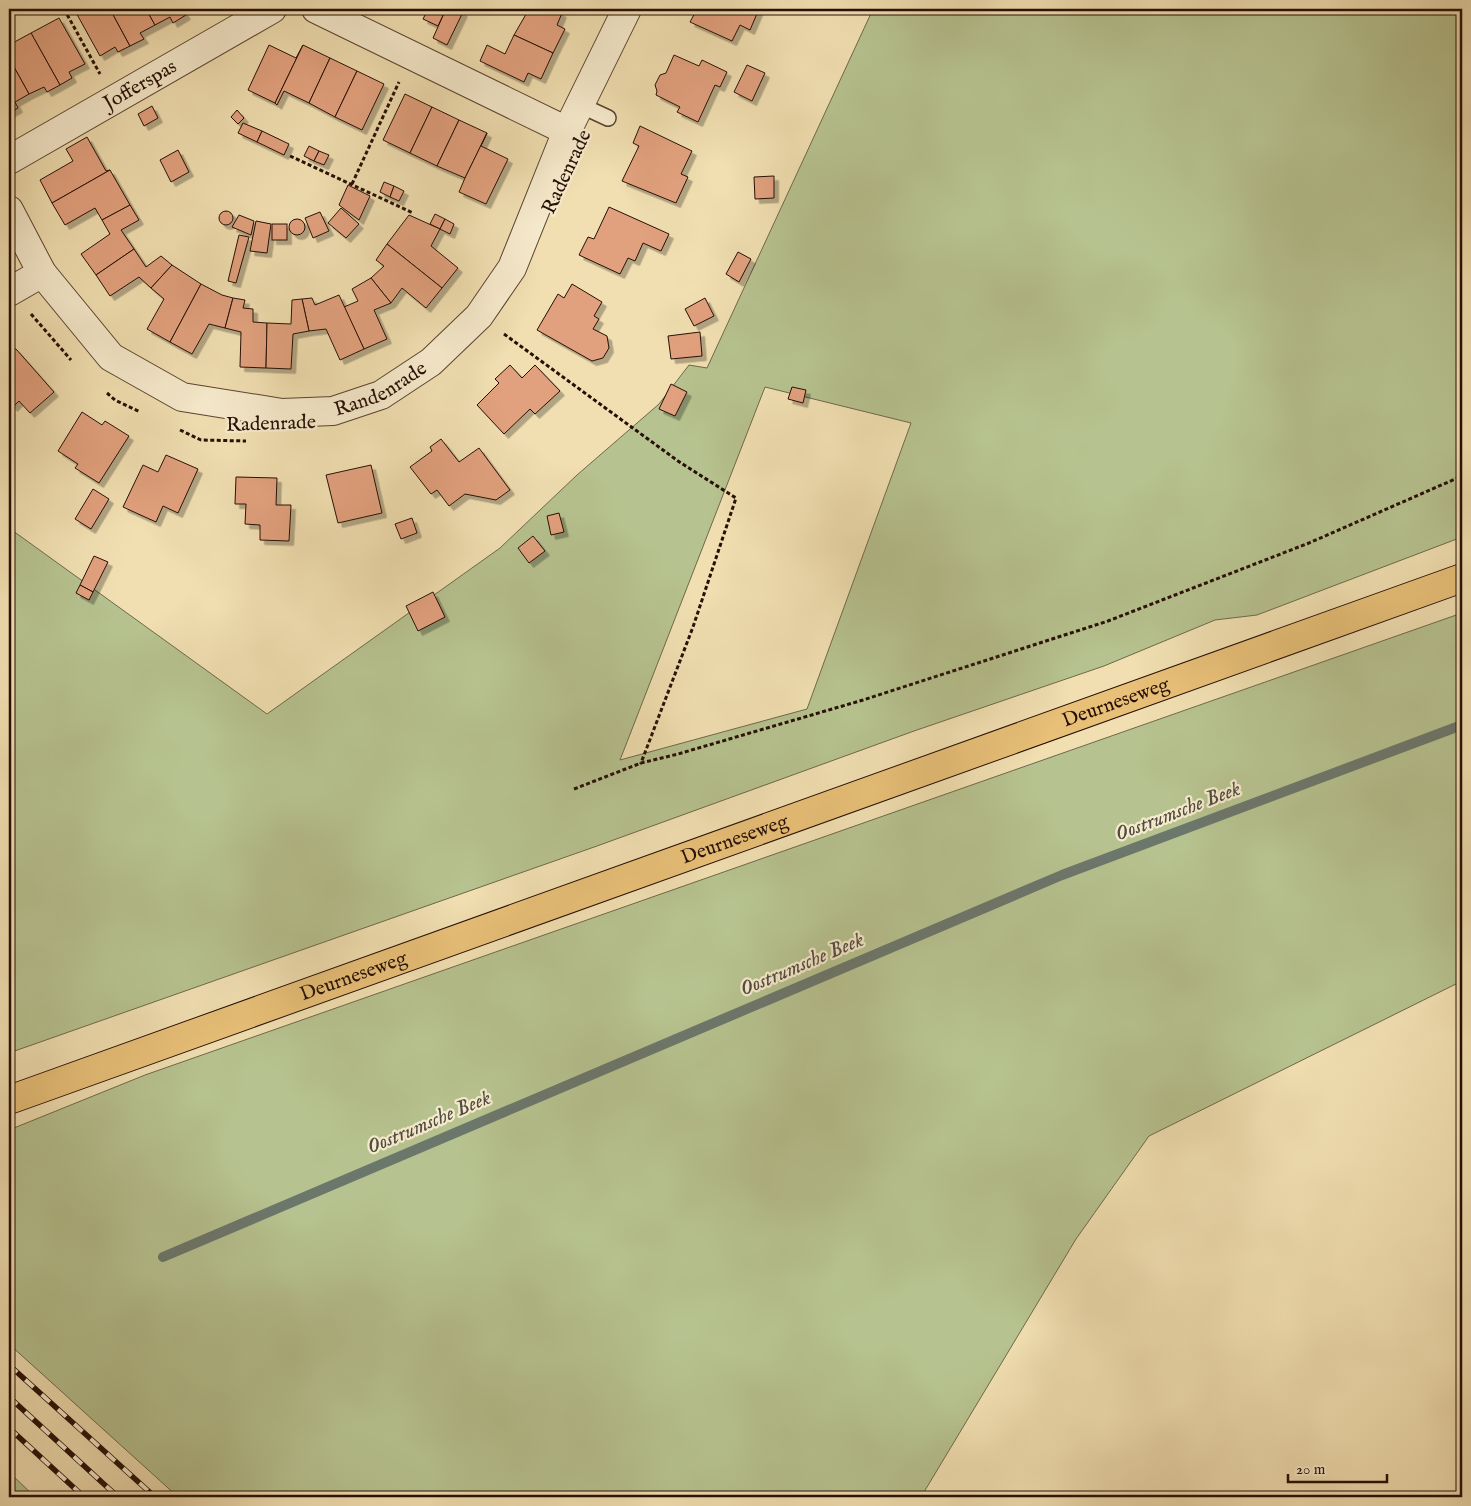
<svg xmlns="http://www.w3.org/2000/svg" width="1471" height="1506" viewBox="0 0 1471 1506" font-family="'IM FELL English',serif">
	<defs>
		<filter id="shadow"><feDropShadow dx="4.5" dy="4.5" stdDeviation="0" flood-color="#0004"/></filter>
	</defs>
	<rect width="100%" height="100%" fill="#f1dfb1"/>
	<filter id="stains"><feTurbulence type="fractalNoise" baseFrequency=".004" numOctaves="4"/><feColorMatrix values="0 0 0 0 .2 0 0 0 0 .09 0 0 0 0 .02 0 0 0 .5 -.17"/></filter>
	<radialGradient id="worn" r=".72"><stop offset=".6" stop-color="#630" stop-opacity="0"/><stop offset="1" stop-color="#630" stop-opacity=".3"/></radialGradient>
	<g fill="#b6c28f" stroke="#6e684a" fill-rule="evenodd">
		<path d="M873 9H1462V537L1257 615 1215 620 1104 666 914 731 597 846 9 1053V528L267 714 500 548 577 475 659 404 689 365 707 368ZM765 387 911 423 807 709 620 760Z"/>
		<polygon points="1462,613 1462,981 1149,1136 1076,1239 921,1497 178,1497 9,1344 9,1130 145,1075"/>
		<polygon points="9,1472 35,1497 9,1497"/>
	</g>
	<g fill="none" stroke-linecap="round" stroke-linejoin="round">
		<polyline stroke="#6c776c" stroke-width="10" points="163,1257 1062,875 1462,725"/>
	</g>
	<g fill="#e2a17e" stroke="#260f05" filter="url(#shadow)">
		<polygon points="74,9 110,9 130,46 118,52 115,47 100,56"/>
		<polygon points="110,9 146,9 155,25 140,33 144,39 130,46"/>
		<polygon points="146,9 182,9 186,15 173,23 170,17 155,25"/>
		<polygon points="428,9 446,9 438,26 423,19"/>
		<polygon points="446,9 457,9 463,12 447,45 433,38"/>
		<polygon points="529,9 554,9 562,13 557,25 565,29 553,53 514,35"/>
		<polygon points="697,9 759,9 750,30 740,25 732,41 690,22"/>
		<polygon points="59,18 85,64 69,72 72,78 60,85 31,33"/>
		<polygon points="31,33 60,85 47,92 44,87 29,94 9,58 9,45"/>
		<polygon points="514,35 553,53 541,79 528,73 524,82 480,61 487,45 505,54"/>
		<polygon points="269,45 296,58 303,45 275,103 248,90"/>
		<polygon points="303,45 330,58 309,103 284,91 277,105 275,103"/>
		<polygon points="674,55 699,66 702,60 727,72 720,87 715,85 698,122 677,112 680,107 656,95 657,91 655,85 660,75 666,73"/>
		<polygon points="9,58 29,94 15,102 18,108 9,113"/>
		<polygon points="330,58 357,71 335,117 309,103"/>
		<polygon points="747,65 765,73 752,101 734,92"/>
		<polygon points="357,71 384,84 362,130 335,117"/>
		<polygon points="405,94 432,107 410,153 383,140"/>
		<polygon points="152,106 158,118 144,126 138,114"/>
		<polygon points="432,107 459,120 437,166 410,153"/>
		<polygon points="237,110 244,118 238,124 231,117"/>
		<polygon points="459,120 487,133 465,178 437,166"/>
		<polygon points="243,123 262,131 257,142 238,133"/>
		<polygon points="640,126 692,151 681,174 688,177 676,203 622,181 639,146 633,143"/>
		<polygon points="262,131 289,144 284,155 257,142"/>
		<polygon points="487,133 481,146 508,159 486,204 459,192 465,178"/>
		<polygon points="87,137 106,171 110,170 52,203 40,180 73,161 66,149"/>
		<polygon points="309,146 319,151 314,161 304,156"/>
		<polygon points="178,150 189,172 171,182 160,160"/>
		<polygon points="319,151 329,155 324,165 314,161"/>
		<polygon points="110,170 130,205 102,220 95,208 65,225 52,203"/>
		<polygon points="774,176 774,198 755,199 754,177"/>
		<polygon points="384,182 394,186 390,197 380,192"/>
		<polygon points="348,185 370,196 359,220 339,205"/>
		<polygon points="394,186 404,191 399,201 390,197"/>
		<polygon points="130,205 139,220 121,230 134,249 96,275 81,254 110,234 102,220"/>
		<polygon points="609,207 669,234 661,251 643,243 635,261 628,258 620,274 579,255 588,237 594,239"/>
		<polygon points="341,208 359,224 346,238 328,223"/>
		<circle cx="226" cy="218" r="7"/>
		<polygon points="320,212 329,231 313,238 305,218"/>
		<polygon points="435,214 445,219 440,229 430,224"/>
		<polygon points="239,215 254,221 251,235 232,227"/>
		<polygon points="409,215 440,229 431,246 458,268 442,288 387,244"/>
		<polygon points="445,219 454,224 450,234 440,229"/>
		<circle cx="297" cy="227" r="8"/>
		<polygon points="256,221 271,224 267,253 250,251"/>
		<rect x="272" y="224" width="15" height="16"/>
		<polygon points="239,235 249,237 236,283 228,281"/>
		<polygon points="387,244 442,288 426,308 402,288 391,303 371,278 384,266 376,260"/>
		<polygon points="134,249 146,267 161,256 172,265 151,288 139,277 110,296 96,275"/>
		<polygon points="738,252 751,259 739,282 726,274"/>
		<polygon points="172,265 201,284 170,342 147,329 164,299 151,288"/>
		<polygon points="371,278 391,303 374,310 387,339 364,349 344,307 358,301 352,289"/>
		<polygon points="201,284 222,295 233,298 225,328 209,324 192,354 170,342"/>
		<polygon points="572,284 602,302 594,316 599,319 593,329 607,336 609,348 603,358 592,361 537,330 558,294 564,298"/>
		<polygon points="339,295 364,349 340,360 326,329 309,331 302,299 312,298 315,305"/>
		<polygon points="233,298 245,300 243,308 253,309 253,322 267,323 266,368 240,367 241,332 225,328"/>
		<polygon points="705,298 714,316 694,326 685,309"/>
		<polygon points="302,299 309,331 293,334 291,369 266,368 267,323 291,324 292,300"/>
		<polygon points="700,332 702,356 671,359 668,336"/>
		<polygon points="9,347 16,349 54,392 30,413 19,401 13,407 9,402"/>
		<polygon points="510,365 522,378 535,365 560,391 535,414 530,409 504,434 477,405 499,383 495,379"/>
		<polygon points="671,384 687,392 675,416 659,409"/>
		<polygon points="792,387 806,390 803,403 788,399"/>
		<polygon points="82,412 102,425 105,421 129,436 99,483 75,468 78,464 58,451"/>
		<polygon points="441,439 459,462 479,448 510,490 496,500 465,494 449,506 437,490 431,494 410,467 432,451 430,447"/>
		<polygon points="166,455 198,469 178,513 163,506 156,522 123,507 143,465 158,472"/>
		<polygon points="371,465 382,513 338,523 326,475"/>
		<polygon points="236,477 277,478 276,505 291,505 289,541 260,540 260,525 245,524 246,504 235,504"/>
		<polygon points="93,489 109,499 91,529 75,519"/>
		<polygon points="559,513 564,532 551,535 547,516"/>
		<polygon points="412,518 417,533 401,539 395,524"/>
		<polygon points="533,536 545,551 529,563 518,548"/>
		<polygon points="94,556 108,562 93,592 80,585"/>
		<polygon points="80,585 93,592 89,600 76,593"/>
		<polygon points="433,592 445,617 418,631 406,606"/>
	</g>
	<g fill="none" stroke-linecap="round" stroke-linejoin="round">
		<g stroke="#594330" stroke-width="18">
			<polyline id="service" points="580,105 608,118"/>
		</g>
		<g stroke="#594330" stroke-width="30">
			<g id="minor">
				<polyline points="316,9 567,131"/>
				<path id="s1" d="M9 160 272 9"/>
				<path id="s2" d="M9 210 42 273 111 357 182 397 282 413 333 411 381 395 431 362 479 316 512 268 567 131 627 9"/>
				<polyline points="9,292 42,273"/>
			</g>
		</g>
		<g stroke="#260f05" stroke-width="30">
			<g id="primary">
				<path id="s3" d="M9 1100 1462 578"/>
			</g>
		</g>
		<g stroke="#260f05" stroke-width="3" stroke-dasharray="4 2.5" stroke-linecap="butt">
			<polyline points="64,9 100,74"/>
			<polyline points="290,156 413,213"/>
			<polyline points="352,184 399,82"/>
			<polyline points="31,314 71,360"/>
			<polyline points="504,334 678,461 736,498 693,627 641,763 678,754 863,700 1108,621 1309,543 1462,476"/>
			<polyline points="107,393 115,400 140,412"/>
			<polyline points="180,430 201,440 246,441"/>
			<polyline points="574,789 641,763"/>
		</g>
		<use href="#service" stroke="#f6eacc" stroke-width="15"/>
		<use href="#minor" stroke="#f6eacc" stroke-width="28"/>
		<use href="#primary" stroke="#e8c078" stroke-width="28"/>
		<g stroke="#260f05" stroke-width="5.5">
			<g id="rail">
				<polyline points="9,1365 155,1497"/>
				<polyline points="9,1397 118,1497"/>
				<polyline points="9,1428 84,1497"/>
			</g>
		</g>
		<use href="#rail" stroke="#f6eacc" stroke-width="4" stroke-dasharray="11" stroke-linecap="butt"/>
	</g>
	<g text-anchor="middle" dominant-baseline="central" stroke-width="4.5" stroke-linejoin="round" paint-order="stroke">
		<g font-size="20" fill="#260f05" stroke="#f6eacc">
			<text stroke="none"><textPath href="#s1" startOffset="151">Jofferspas</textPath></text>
			<text transform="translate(567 172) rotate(-65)">Radenrade</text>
			<text stroke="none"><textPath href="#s2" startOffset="466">Randenrade</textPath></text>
			<text transform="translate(271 424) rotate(-2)">Radenrade</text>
			<text stroke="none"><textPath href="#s3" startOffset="1176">Deurneseweg</textPath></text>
			<text stroke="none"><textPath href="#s3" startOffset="771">Deurneseweg</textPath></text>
			<text stroke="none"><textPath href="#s3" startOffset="366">Deurneseweg</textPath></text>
		</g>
		<g font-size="21" font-style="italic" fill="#4f4c41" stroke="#f6eacc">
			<text transform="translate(1178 812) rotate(-21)">Oostrumsche Beek</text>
			<text transform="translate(802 965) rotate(-23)">Oostrumsche Beek</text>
			<text transform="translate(429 1123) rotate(-23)">Oostrumsche Beek</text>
		</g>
	</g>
	<rect width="1471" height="1506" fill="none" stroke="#f1dfb1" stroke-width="30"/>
	<rect x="10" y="10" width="1451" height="1486" fill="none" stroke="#260f05" stroke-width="2.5"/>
	<rect x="15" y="15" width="1441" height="1476" fill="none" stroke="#260f05"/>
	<path d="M1288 1474v8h99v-8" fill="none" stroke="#260f05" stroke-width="2.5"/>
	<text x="1296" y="1474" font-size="15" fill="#260f05" stroke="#f6eacc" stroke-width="4" paint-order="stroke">20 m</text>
	<rect width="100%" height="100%" filter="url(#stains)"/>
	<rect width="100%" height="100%" fill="url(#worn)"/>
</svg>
